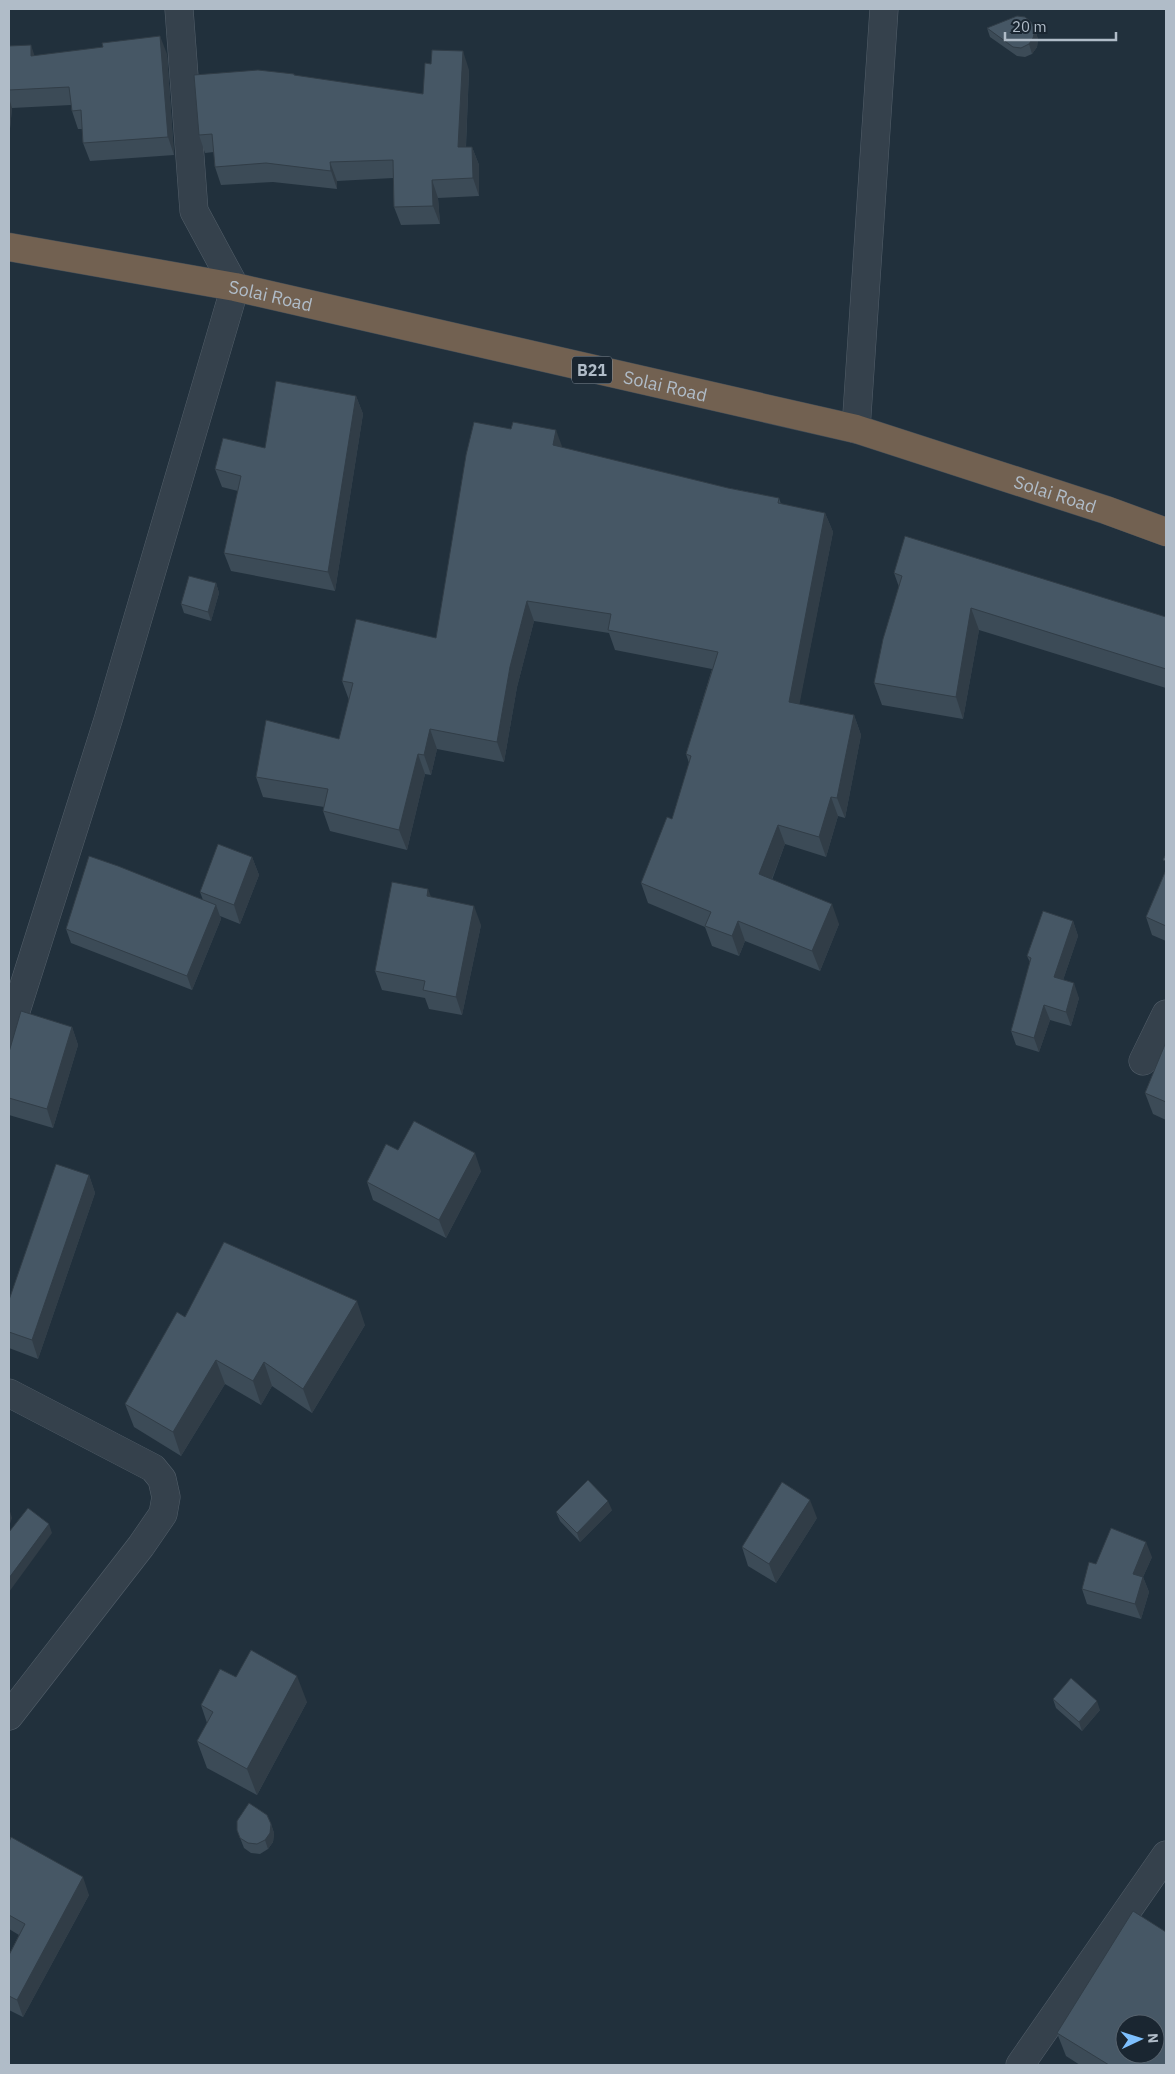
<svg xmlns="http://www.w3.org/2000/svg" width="1175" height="2074" viewBox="0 0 1175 2074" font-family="'IBM Plex Sans',sans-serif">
	<rect width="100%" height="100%" fill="#21303c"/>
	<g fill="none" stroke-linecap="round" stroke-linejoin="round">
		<g stroke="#535f6a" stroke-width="29">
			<g id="minor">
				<polyline points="856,429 884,9"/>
				<polyline points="9,1033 108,720 235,287 194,211 179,9"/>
				<polyline points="1143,1061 1166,1014"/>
				<polyline points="9,1393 153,1468 162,1479 166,1497 163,1514 141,1546 9,1716"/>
				<polyline points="1020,2065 1166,1855"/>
			</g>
		</g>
		<g stroke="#404c57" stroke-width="29">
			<g id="highway">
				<path id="s1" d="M9 247 235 287 856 429 1106 510 1166 532"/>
			</g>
		</g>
		<use href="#minor" stroke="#35414c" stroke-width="28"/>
		<use href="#highway" stroke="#726151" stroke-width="28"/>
	</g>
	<g fill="#3c4b57">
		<polygon points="9,14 10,46 34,56 167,54 174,155 90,161 83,143 82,129 78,129 72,111 71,105 12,108 9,139"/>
		<polygon points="987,28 1035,30 1038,39 1037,47 1032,54 1025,57 1017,56 990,37"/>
		<polygon points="469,70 466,147 472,147 479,165 479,196 438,198 440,224 401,225 394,207 393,178 337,181 337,189 273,182 221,185 215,167 214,152 205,153 199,135 294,74 295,76 423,94"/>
		<polygon points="356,396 363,414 335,591 231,571 224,553 238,491 222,487 215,469 265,448"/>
		<polygon points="562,448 728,488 779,498 781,504 825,513 833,532 799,704 854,715 861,735 845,818 838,816 826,857 785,844 772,880 839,924 820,971 745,941 739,956 712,946 705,927 648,903 641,883 672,819 689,763 686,754 712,669 615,650 609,633 534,621 517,687 504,762 437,749 431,775 425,774 407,850 330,831 323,811 324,807 263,797 256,777 339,739 349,700 342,681 436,638"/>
		<polygon points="894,573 1166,617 1166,688 979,630 963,719 882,705 874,683 899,587"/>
		<polygon points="216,583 219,593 211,621 184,613 181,604"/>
		<polygon points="252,857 259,875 240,924 220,916 221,919 192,990 71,943 66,929 203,900 200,892"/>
		<polygon points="1166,870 1166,941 1152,935 1146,917"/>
		<polygon points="432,897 481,925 462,1015 429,1009 425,998 382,990 375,971"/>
		<polygon points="1073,921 1078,936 1063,980 1079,998 1071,1026 1050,1020 1039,1052 1016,1045 1011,1031 1030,962 1027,956"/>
		<polygon points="72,1027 78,1045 53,1128 9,1115 9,1052"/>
		<polygon points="1166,1042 1166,1120 1153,1114 1145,1093"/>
		<polygon points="398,1150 481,1171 446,1238 373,1200 367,1182"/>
		<polygon points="89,1175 95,1193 38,1359 9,1348 9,1300"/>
		<polygon points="185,1317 365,1325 312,1413 272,1386 261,1405 225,1384 181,1456 134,1427 125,1404"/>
		<polygon points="612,1510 580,1542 560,1521 556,1512"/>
		<polygon points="817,1518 776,1583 748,1566 742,1547"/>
		<polygon points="1152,1557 1143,1577 1149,1592 1141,1619 1087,1604 1082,1589 1096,1564"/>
		<polygon points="236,1677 307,1702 257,1795 207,1768 197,1741 207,1723 201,1705"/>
		<polygon points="1053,1699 1100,1710 1082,1731 1056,1708"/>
		<polygon points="271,1824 274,1833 273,1842 268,1849 260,1854 251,1853 244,1848 237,1830"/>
		<polygon points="9,1842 89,1895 23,2017 9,2010 9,1955 19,1935 9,1929"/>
		<polygon points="1057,2033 1166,2065 1080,2065 1066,2056"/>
	</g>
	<g fill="#313d47">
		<polygon points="9,15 11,64 9,60"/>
		<polygon points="1035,30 1038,39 1037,47 1032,54 1029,44"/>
		<polygon points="160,36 167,54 174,155 168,137"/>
		<polygon points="31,45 37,63 31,56"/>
		<polygon points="463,51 469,70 465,165 458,147"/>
		<polygon points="9,98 12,108 9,139"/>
		<polygon points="472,147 479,165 479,196 473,178"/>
		<polygon points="330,162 337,181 337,189 331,171"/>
		<polygon points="432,180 438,198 440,224 433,206"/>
		<polygon points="356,396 363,414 335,591 328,572"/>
		<polygon points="556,430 563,449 553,445"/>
		<polygon points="825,513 833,532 796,722 789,702"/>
		<polygon points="216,583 219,593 211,621 208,612"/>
		<polygon points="527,601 534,621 517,687 504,762 497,742 510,667"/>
		<polygon points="971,608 979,630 963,719 956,697"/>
		<polygon points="854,715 861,735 845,818 837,798"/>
		<polygon points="430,729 437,749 431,775 424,755"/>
		<polygon points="418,754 425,774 407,850 399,830"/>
		<polygon points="831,797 838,816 826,857 819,837"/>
		<polygon points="778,825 785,844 766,894 759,874"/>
		<polygon points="252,857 259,875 240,924 234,905"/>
		<polygon points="428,889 435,907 427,896"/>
		<polygon points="832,904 839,924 820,971 812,951"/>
		<polygon points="216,905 221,919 192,990 187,976"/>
		<polygon points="474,906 481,925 462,1015 456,997"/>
		<polygon points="738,921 745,941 739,956 732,936"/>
		<polygon points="1073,921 1078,936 1059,992 1054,977"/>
		<polygon points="1074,983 1079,998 1071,1026 1066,1012"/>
		<polygon points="1044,1005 1050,1020 1039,1052 1034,1038"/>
		<polygon points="72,1027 78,1045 53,1128 47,1109"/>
		<polygon points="475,1153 481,1171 446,1238 439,1220"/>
		<polygon points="89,1175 95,1193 38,1359 32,1340"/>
		<polygon points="357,1301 365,1325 312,1413 303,1389"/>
		<polygon points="216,1360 225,1384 181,1456 173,1432"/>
		<polygon points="264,1362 272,1386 261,1405 253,1381"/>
		<polygon points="810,1500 817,1518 776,1583 769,1564"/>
		<polygon points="608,1501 612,1510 580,1542 577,1533"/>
		<polygon points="9,1508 12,1518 9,1527"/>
		<polygon points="49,1524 52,1533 9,1592 9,1578"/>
		<polygon points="1146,1542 1152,1557 1143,1577 1149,1592 1141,1619 1135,1604 1133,1574"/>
		<polygon points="297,1676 307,1702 257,1795 247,1769"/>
		<polygon points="1097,1701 1100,1710 1082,1731 1079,1722"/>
		<polygon points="271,1824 274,1833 273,1842 268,1849 265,1840"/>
		<polygon points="83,1877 89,1895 23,2017 17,2000"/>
	</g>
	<g fill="#465765" stroke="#313d47" fill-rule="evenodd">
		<polygon points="1017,16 1025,17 1031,22 1035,30 1033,38 1029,44 1021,48 1013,47 987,28"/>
		<polygon points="160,36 168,137 83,143 81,110 72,111 69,87 9,90 9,46 31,45 31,56 103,47 102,43"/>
		<polygon points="432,50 463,51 458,147 472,147 473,178 432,180 433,206 394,207 393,160 330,162 331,171 266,163 215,167 212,134 199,135 194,75 258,70 294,74 294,75 423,94 425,63 431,64"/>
		<polygon points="276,381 356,396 328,572 224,553 241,476 215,469 223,438 265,448"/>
		<polygon points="474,422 511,429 513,422 556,430 553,445 728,488 779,498 778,503 825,513 789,702 854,715 837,798 831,797 819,837 778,825 759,874 832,904 812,951 738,921 732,936 705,926 711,912 641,883 667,817 672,819 691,756 686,754 718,652 608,630 611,614 527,601 510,667 497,742 430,729 424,755 418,754 399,830 323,811 328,789 256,777 266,720 339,739 353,683 342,681 356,619 436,638 466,455"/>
		<polygon points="905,536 1166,617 1166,669 971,608 956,697 874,683 883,639 902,576 894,573"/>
		<polygon points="189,576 216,583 208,612 181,604"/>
		<polygon points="218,844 252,857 234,905 200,892"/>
		<polygon points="1166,854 1166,861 1163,860"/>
		<polygon points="89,856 118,866 216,905 187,976 66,929"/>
		<polygon points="1166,870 1166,926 1146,917"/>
		<polygon points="392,882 428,889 427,896 474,906 456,997 423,990 425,981 375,971"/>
		<polygon points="1043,911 1073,921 1054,977 1074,983 1066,1012 1044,1005 1034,1038 1011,1031 1031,958 1027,956"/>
		<polygon points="21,1011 72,1027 47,1109 9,1098 9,1052"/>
		<polygon points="1166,1042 1166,1102 1145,1093"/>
		<polygon points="414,1121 475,1153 439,1220 367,1182 386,1144 398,1150"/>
		<polygon points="56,1164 89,1175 32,1340 9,1332 9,1300"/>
		<polygon points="224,1242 357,1301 303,1389 264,1362 253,1381 216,1360 173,1432 125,1404 177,1312 185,1317"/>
		<polygon points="588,1480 608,1501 577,1533 556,1512"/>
		<polygon points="782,1482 810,1500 769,1564 742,1547"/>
		<polygon points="28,1508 49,1524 9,1578 9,1532"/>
		<polygon points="1111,1528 1146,1542 1133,1574 1143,1577 1135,1604 1082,1589 1089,1562 1096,1564"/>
		<polygon points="251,1650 297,1676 247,1769 197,1741 213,1712 201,1705 220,1669 236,1677"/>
		<polygon points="1071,1678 1097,1701 1079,1722 1053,1699"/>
		<polygon points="249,1803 267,1815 271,1824 270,1833 265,1840 257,1844 248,1843 240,1838 237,1830 237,1821"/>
		<polygon points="11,1837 83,1877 17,2000 9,1996 9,1955 25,1924 9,1915 9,1842"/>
		<path d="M1133 1911 1166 1932V2065H1109L1057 2033ZM1125 2024H1155V2054H1125Z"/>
	</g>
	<g text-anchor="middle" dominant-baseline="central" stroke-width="4" stroke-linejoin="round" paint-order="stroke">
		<rect fill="#1a2631" stroke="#838f9b" stroke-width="1" x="572" y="356.5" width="40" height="27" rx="4"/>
		<g font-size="16" font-weight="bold" fill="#b0bcc8">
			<text x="592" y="370">B21</text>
		</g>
		<g font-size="18" fill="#b0bcc8" stroke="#1a2631">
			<text stroke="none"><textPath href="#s1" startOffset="266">Solai Road</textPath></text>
			<text stroke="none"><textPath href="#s1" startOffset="671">Solai Road</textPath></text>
			<text stroke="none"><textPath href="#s1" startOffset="1076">Solai Road</textPath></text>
		</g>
	</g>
	<rect width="1175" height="2074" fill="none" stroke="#b0bcc8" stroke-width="20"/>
	<g transform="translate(1140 2039) rotate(86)"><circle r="24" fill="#1a2631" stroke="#56626d"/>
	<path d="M0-4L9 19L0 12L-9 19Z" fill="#7ec0fe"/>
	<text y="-8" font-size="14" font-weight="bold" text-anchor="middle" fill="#b0bcc8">N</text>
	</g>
	<path d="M1005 32v8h111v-8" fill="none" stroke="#b0bcc8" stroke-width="2.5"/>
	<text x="1012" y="32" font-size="15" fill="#b0bcc8" stroke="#1a2631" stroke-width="4" paint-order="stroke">20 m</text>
</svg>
